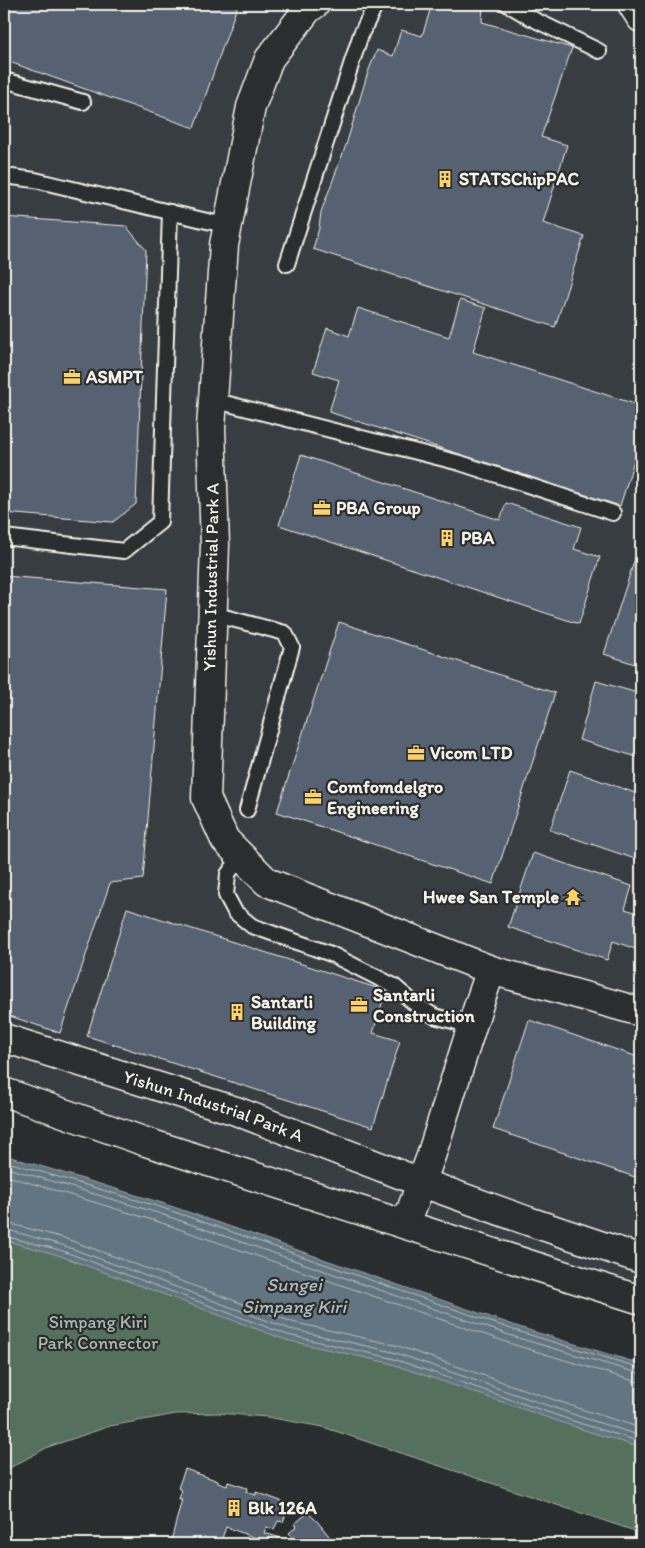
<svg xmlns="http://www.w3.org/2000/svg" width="645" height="1548" viewBox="0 0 645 1548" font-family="Itim,sans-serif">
	<rect width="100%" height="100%" fill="#2a2d2e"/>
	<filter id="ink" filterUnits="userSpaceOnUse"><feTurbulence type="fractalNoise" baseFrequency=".02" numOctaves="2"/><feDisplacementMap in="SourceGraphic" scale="10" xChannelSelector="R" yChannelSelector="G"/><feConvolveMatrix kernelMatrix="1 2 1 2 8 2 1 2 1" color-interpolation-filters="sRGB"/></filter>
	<g filter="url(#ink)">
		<polygon fill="#373d42" points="4,4 641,4 641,1316 4,1107"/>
		<polygon fill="#546f5d" stroke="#a4b0a2" points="4,1201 641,1414 641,1533 323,1427 267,1417 218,1413 176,1414 110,1426 48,1447 4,1471"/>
		<polygon fill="#627480" stroke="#9ca6aa" points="4,1155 162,1203 522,1328 641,1364 641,1448 578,1428 389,1363 286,1340 58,1255 4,1240"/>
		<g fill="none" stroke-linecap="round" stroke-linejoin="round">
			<g stroke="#babfbe" stroke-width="1">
				<polyline points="4,1161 160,1207 520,1332 641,1368"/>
				<polyline points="4,1167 158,1213 518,1338 641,1374"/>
				<polyline points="4,1175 156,1221 515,1345 634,1381 641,1382"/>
				<polyline points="4,1222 64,1238 292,1322 395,1345 584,1410 641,1428"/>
				<polyline points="4,1229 62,1245 290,1329 393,1352 581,1417 641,1436"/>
				<polyline points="4,1236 60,1250 288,1335 391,1358 579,1423 641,1442"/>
			</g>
		</g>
		<g fill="#566272" stroke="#f4f1e8">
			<polygon points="4,4 238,4 194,128 4,60"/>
			<polygon points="432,4 483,4 482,22 572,48 541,137 567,145 543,223 584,236 555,327 313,249 319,228 321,212 346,145 368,72 377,50 393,56 401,30 422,36"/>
			<polygon points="4,217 126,226 146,250 136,504 113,522 4,513"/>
			<polygon points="460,300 486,308 473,352 641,406 641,438 620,506 329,412 339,380 313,372 327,328 349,336 358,308 449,337"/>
			<polygon points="301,455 500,520 506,503 581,527 574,549 600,557 579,624 279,525"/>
			<polygon points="641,540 641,666 604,654"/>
			<polygon points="4,576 167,589 143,879 110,883 60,1033 4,1014"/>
			<polygon points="339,622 555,693 493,884 277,812"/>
			<polygon points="596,681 641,694 641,758 579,740"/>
			<polygon points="570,770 641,795 641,861 550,830"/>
			<polygon points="533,853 632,886 625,909 641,914 641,941 638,950 613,941 607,960 508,927"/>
			<polygon points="127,908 386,991 373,1033 400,1041 373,1127 87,1036"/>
			<polygon points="529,1020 641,1058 641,1179 493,1129"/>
			<polygon points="185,1469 218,1481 218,1483 227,1486 228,1482 247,1488 246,1492 256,1495 256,1492 289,1504 283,1522 278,1521 274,1529 266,1527 264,1533 288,1540 291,1544 295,1540 289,1533 297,1526 294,1524 308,1513 317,1521 333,1541 334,1539 339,1544 272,1544 226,1527 220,1544 171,1544 173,1541 171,1541 182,1499 179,1499 182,1490 178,1488"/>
		</g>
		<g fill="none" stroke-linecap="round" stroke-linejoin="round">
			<g stroke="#f4f1e8" stroke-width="18">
				<g id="service">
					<polyline points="507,4 531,18 599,51"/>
					<polyline points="4,80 83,102"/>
					<polyline points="4,176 35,180 228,226"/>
					<polyline points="287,264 361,34 376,4"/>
					<polyline points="213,400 460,463 613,513"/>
					<polyline points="4,537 124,551 160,522 170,212"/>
					<polyline points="213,614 285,633 292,647 247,810"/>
					<polyline points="241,856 228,874 226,895 235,912 252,926 331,954 394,986 414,1003 434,1016 472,1026"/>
				</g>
			</g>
			<g stroke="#f4f1e8" stroke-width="31">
				<g id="minor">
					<polyline points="315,4 308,9 269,59 251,107 224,245 211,428 215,545 206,798 225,840 267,882 491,970 641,1012"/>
					<polyline points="632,4 641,18"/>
					<path id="s1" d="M4 1038 236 1111 420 1182 528 1221 641 1259"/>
					<polyline points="4,1092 146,1142 641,1300"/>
					<polyline points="406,1224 431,1156 478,1007 491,970"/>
				</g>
			</g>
			<use href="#service" stroke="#2a2d2e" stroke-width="14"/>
			<use href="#minor" stroke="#2a2d2e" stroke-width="28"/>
		</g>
	</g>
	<defs>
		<g id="building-bare" transform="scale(1.35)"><path d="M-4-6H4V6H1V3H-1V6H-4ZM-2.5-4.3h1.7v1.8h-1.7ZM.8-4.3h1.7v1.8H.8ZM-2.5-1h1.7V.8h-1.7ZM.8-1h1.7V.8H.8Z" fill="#ffd166" stroke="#2a2d2e" stroke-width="2.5" paint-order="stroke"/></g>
		<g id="office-bare" transform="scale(1.35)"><path d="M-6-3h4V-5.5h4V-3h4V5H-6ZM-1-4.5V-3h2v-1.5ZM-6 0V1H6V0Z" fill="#ffd166" stroke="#2a2d2e" stroke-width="2.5" paint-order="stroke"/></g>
		<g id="temple-bare" transform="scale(1.35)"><path d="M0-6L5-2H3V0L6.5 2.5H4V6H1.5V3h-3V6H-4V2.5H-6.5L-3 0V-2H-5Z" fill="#ffd166" stroke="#2a2d2e" stroke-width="2.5" paint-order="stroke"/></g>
	</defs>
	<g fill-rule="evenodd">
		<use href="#building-bare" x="445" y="179"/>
		<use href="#office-bare" x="72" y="377"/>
		<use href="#office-bare" x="322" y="508"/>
		<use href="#building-bare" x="447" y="538"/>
		<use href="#office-bare" x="416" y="753"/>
		<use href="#office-bare" x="313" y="797"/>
		<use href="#temple-bare" x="573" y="897"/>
		<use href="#office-bare" x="359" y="1005"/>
		<use href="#building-bare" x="237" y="1012"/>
		<use href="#building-bare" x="234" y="1508"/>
	</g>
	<g text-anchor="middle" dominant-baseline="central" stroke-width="4.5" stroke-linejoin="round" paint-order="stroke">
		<g font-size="18" font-weight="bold" fill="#f4f1e8" stroke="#2a2d2e" text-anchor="start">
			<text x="459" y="179">STATSChipPAC</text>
			<text x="86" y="377">ASMPT</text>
			<text x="336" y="508">PBA Group</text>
			<text x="461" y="538">PBA</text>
			<text x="430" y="753">Vicom LTD</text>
			<text x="327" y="787">Comfomdelgro<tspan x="327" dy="21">Engineering</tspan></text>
			<text x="559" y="897" text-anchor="end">Hwee San Temple</text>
			<text x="373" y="995">Santarli<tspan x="373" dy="21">Construction</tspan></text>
			<text x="251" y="1002">Santarli<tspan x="251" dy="21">Building</tspan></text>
			<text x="248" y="1508">Blk 126A</text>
		</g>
		<g font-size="18" fill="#f4f1e8" stroke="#2a2d2e">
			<text transform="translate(211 577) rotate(-89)">Yishun Industrial Park A</text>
			<text stroke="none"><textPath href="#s1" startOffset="220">Yishun Industrial Park A</textPath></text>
		</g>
		<g font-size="18" fill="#acb6a9" stroke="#2a2d2e">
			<text x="98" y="1322">Simpang Kiri<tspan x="98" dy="21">Park Connector</tspan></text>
		</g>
		<g font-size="19" font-style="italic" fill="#b2b9b9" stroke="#2a2d2e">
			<text x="294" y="1284">Sungei<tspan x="294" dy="22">Simpang Kiri</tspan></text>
		</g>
	</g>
	<rect width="645" height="1548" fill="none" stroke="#2a2d2e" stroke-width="20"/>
	<rect x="10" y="10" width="625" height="1528" fill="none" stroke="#f4f1e8" stroke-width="2" filter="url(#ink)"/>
</svg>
